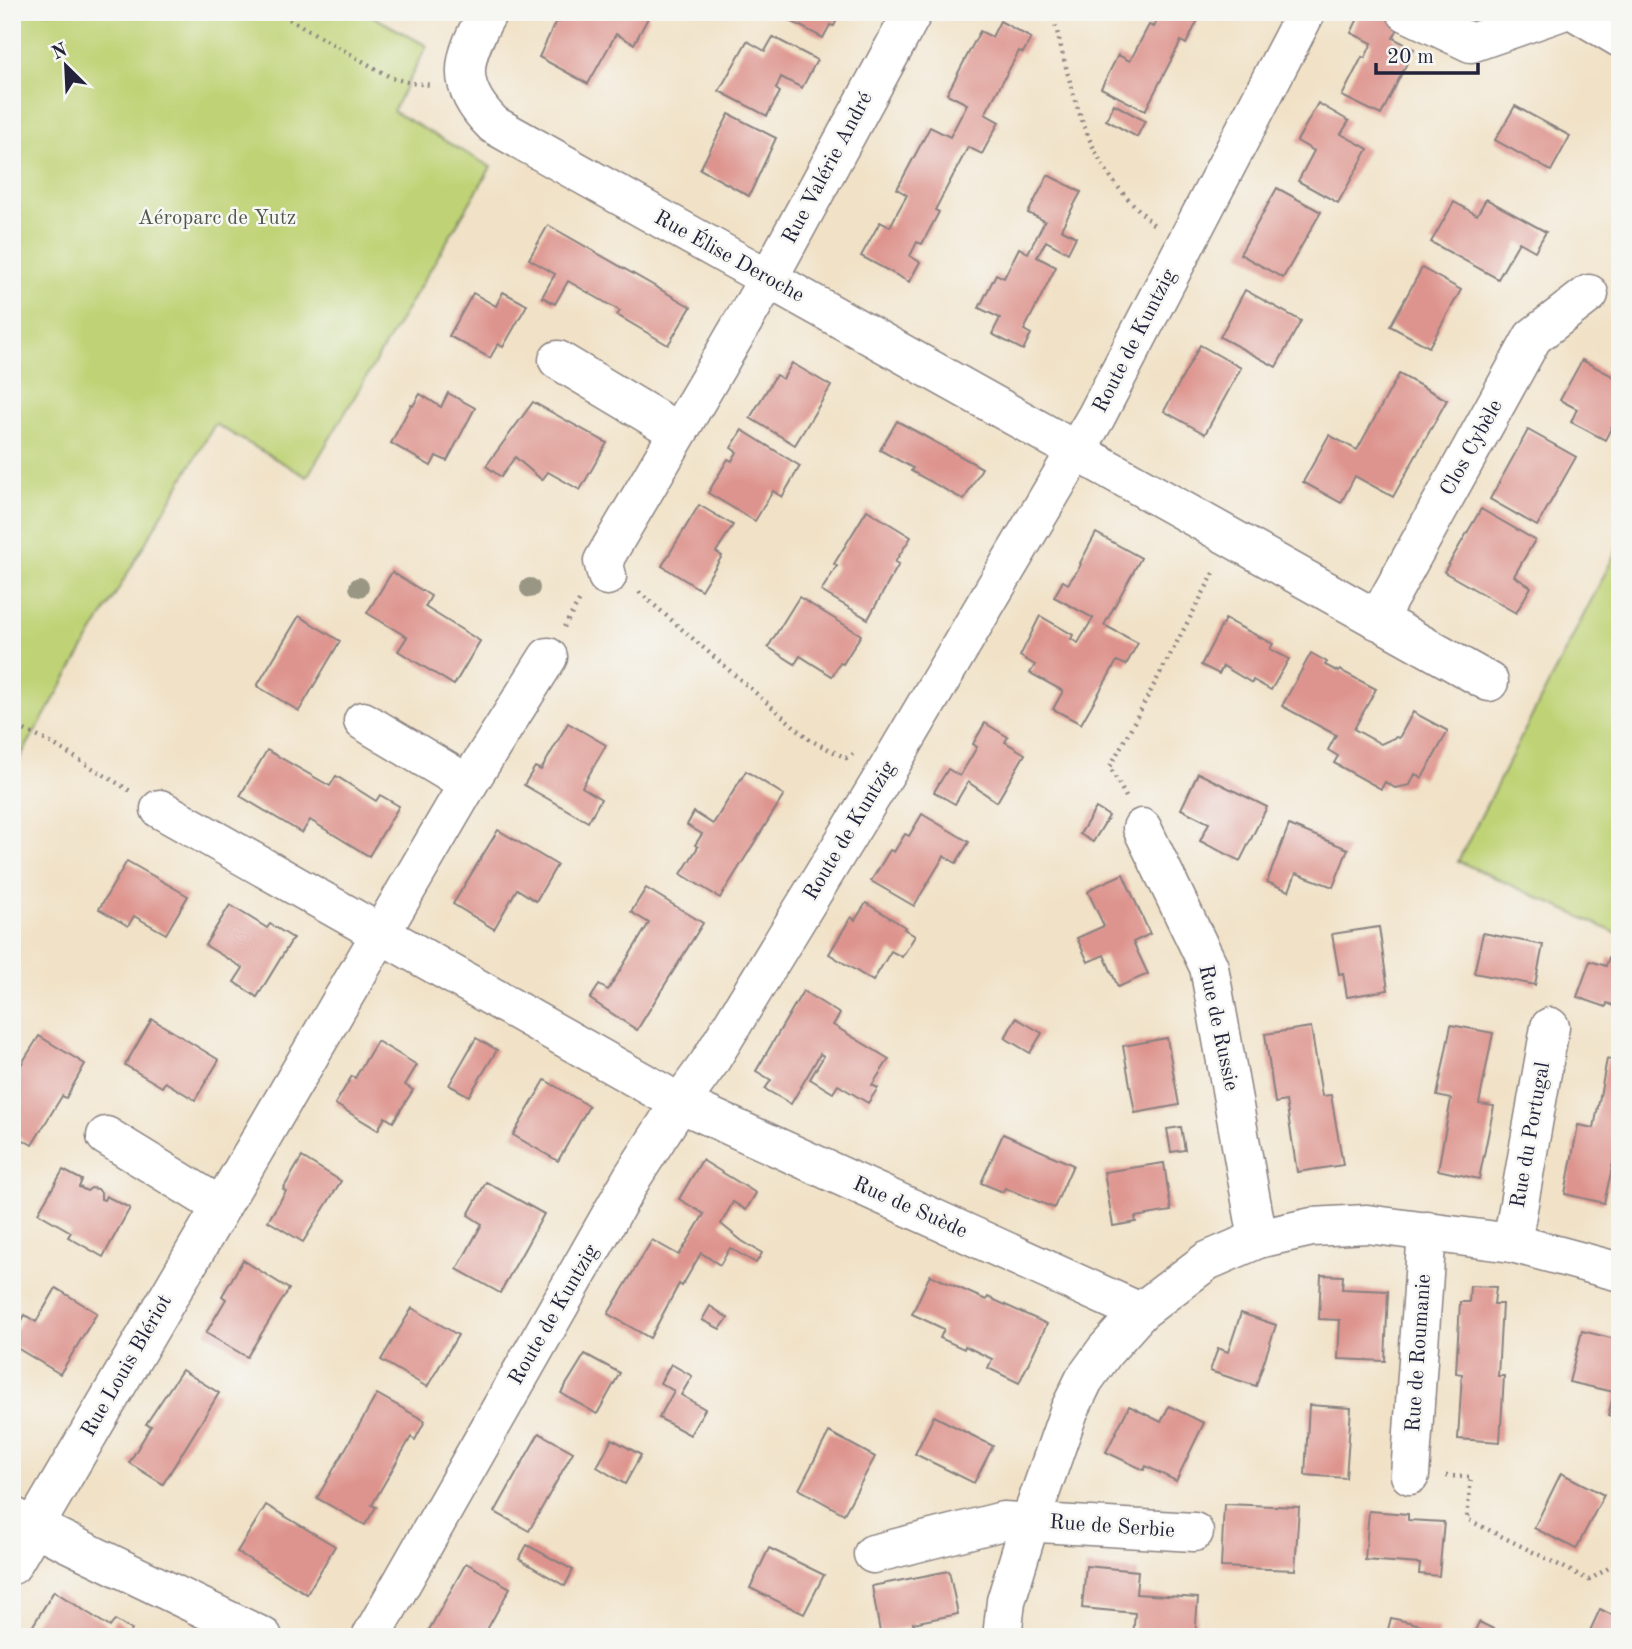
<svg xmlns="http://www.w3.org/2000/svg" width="1632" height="1649" viewBox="0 0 1632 1649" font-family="'Old Standard TT',serif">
	<rect width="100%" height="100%" fill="#f6f6f2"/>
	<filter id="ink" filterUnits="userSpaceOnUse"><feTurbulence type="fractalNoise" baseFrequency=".0143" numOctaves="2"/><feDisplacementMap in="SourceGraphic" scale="14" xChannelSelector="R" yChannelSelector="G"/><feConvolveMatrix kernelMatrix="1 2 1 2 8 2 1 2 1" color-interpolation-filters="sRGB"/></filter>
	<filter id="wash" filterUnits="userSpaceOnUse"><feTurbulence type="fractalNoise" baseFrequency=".00686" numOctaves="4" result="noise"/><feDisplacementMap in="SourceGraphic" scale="28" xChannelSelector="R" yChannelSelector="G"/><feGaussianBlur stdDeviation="1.57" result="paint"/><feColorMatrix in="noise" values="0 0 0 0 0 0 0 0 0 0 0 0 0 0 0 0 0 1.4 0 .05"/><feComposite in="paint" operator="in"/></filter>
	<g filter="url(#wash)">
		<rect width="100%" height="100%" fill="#f1e2c7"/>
		<g fill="#bfd376" stroke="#707a58" stroke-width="2">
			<polygon points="12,12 365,12 427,46 393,111 491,167 307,477 215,424 12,771"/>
			<polygon points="1620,544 1620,935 1458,861"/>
		</g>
		<g id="blocks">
			<g fill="#de948e">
				<polygon points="565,12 643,12 649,16 634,44 616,34 588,84 539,57 556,21 559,22"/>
				<polygon points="786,12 841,12 834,26 830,25 823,38 783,17"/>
				<polygon points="1162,12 1202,12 1186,44 1181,41 1145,111 1101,88 1118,55 1130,61 1149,25 1154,27"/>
				<polygon points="1361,12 1382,12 1402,21 1393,38 1414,49 1381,115 1342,96 1362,57 1365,58 1372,43 1351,33"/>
				<polygon points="1000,21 1031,38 1023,53 1019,51 985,114 999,122 982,154 968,147 935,210 939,212 922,244 917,242 910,256 920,262 909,282 861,256 880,222 890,227 898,211 907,195 897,189 930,127 950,137 967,104 947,94 980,31 992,37"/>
				<polygon points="773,37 817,60 802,88 781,77 776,89 780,92 767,116 719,91 747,41 765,51"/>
				<polygon points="1318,103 1349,121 1341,134 1368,149 1338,203 1298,181 1314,151 1297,141"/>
				<polygon points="1114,104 1145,121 1137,137 1106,120"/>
				<polygon points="1515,106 1570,136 1551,171 1495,140"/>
				<polygon points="729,114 776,138 749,196 700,169"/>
				<polygon points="1048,175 1081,192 1061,229 1076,237 1068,253 1046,241 1037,257 1056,267 1024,330 1031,334 1023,350 992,334 1000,318 979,308 996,274 1004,278 1019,248 1028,253 1045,221 1028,213"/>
				<polygon points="1277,188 1321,212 1283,278 1240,254"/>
				<polygon points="1486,199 1546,232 1535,251 1519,242 1498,279 1431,242 1454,202 1477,215"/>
				<polygon points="548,225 691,307 668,345 617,315 620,311 568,281 555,304 542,297 555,274 529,259"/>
				<polygon points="1422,268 1461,290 1429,347 1390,326"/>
				<polygon points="1245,290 1301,321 1276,367 1220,337"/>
				<polygon points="503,292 527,305 503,347 498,344 490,358 449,336 473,293 496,306"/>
				<polygon points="1200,345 1241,368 1205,434 1164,411"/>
				<polygon points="1582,360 1620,380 1620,411 1605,440 1571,422 1577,409 1560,400"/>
				<polygon points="792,363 831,386 795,445 750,418 776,375 783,379"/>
				<polygon points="1399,374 1447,400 1393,497 1355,476 1341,503 1303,482 1329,435 1357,450"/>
				<polygon points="448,393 475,408 447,461 436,456 431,466 391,443 411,405 413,406 420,394 441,407"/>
				<polygon points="533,402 607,443 580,490 548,472 542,480 515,457 501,477 486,466"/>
				<polygon points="897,421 982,468 964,500 911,471 913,468 880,450"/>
				<polygon points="742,430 800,466 782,497 773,491 755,521 708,493 728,459 732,461 737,452 731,448"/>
				<polygon points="1528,430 1576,457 1537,526 1490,499"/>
				<polygon points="699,505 733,525 716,552 722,556 701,590 662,566"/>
				<polygon points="1481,509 1535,540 1514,576 1531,587 1516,613 1444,572"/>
				<polygon points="867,510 911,537 895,562 899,564 868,619 821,591 837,566 834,564"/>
				<polygon points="1096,533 1141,558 1104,625 1138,643 1126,665 1117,661 1081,724 1053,709 1063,691 1030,673 1035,665 1020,656 1040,616 1073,635 1071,639 1078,643 1093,618 1054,597 1063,581 1068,584 1079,568 1081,564 1080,563"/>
				<polygon points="392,572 431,596 425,607 480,641 454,685 398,651 407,637 367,613"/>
				<polygon points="799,597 861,635 843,664 840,663 832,676 800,656 795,664 768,647"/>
				<polygon points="299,616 340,641 299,711 257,686"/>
				<polygon points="1225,619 1273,644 1270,649 1289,659 1271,690 1253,680 1252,683 1223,666 1219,674 1201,665"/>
				<polygon points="1311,653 1327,662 1325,665 1339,672 1340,670 1376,689 1354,729 1381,744 1396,737 1399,738 1413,712 1448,731 1422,778 1415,774 1410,785 1395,788 1385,782 1381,789 1334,763 1338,756 1328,750 1336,735 1282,706"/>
				<polygon points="568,723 606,745 582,787 601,799 588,822 524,785 535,767 541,770"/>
				<polygon points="985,723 1008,737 1005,742 1025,754 997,802 968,782 955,804 934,792 948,769 960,776 977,747 973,744"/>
				<polygon points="267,750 330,786 336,776 376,801 380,795 399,806 369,856 310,820 302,833 240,796"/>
				<polygon points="746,771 784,795 720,898 681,874 698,847 695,845 702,834 687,825 694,812 713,824"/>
				<polygon points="1198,773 1267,807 1240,861 1200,841 1209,823 1181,809"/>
				<polygon points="1096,808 1109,816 1093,842 1080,834"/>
				<polygon points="922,814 969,842 956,863 944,856 914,906 871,881 890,850 894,852 905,834 909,836"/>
				<polygon points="1289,825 1348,849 1333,887 1296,873 1289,891 1267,882"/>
				<polygon points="498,830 557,865 536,901 517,889 494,929 453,904"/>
				<polygon points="127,861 188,896 166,934 134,916 128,926 99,909"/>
				<polygon points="1123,874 1150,934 1133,942 1148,974 1118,987 1104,955 1088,962 1077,938 1104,926 1088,892 1094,887"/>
				<polygon points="646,888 703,923 637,1030 590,999 599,985 608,990 649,923 631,912"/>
				<polygon points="866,903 905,927 904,929 915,936 902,957 891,951 873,981 829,954 851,917 855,920"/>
				<polygon points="230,905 267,928 270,924 293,938 257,997 234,982 243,968 205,945"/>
				<polygon points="1379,927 1388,990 1347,997 1343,973 1339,974 1332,934"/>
				<polygon points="1483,933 1543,945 1535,985 1474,973"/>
				<polygon points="1609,957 1620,961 1620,1008 1607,1003 1606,1007 1577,997 1590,961 1606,966"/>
				<polygon points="803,991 840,1014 833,1025 889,1059 872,1085 878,1088 868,1103 838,1085 833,1093 810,1079 824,1056 820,1054 791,1104 765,1089 771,1080 756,1071"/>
				<polygon points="1016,1018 1042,1033 1030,1053 1005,1038"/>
				<polygon points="152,1019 219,1060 195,1100 165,1082 162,1087 125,1065"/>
				<polygon points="1451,1025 1493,1033 1479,1104 1494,1106 1479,1179 1438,1170 1451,1099 1437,1096"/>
				<polygon points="1311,1027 1322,1096 1331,1095 1343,1165 1297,1172 1286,1101 1275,1103 1265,1034"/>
				<polygon points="39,1036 85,1064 66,1098 62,1096 32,1145 12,1133 12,1079"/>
				<polygon points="476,1038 497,1050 469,1096 449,1085"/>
				<polygon points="1167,1038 1179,1105 1135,1113 1123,1046"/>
				<polygon points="377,1041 417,1065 405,1085 413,1090 393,1122 385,1117 378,1130 335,1104 352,1076 355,1078"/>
				<polygon points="1607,1059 1620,1062 1620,1133 1604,1203 1565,1194 1578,1125 1594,1128"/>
				<polygon points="545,1080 589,1106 558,1161 513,1135"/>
				<polygon points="1181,1127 1185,1150 1171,1152 1167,1129"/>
				<polygon points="1003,1134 1073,1165 1054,1208 1005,1188 1003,1192 981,1183"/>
				<polygon points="302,1157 341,1181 303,1242 268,1221 286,1191 283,1189"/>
				<polygon points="702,1160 756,1193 746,1210 733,1202 721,1224 742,1241 762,1253 756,1263 730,1248 720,1265 701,1253 682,1286 679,1284 650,1338 608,1314 652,1240 679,1255 686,1244 704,1214 679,1199"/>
				<polygon points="1164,1163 1171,1211 1135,1217 1136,1222 1113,1226 1104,1172"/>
				<polygon points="63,1170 82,1180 79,1187 87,1191 91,1188 98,1189 101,1193 101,1199 104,1200 106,1196 130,1208 103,1257 68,1237 71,1232 38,1213"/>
				<polygon points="486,1182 544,1214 500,1293 457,1269 482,1224 468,1215"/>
				<polygon points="243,1260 289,1289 247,1357 206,1333 226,1299 222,1296"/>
				<polygon points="930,1275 986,1300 988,1297 1047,1324 1019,1383 988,1368 992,1359 965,1346 964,1349 940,1338 944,1329 912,1314"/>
				<polygon points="1321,1275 1343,1276 1342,1289 1388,1291 1385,1361 1338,1359 1340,1320 1319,1319"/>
				<polygon points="1470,1286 1496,1287 1494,1304 1502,1304 1498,1376 1504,1376 1500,1442 1458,1439 1462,1374 1456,1373 1460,1302 1469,1302"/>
				<polygon points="56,1288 97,1313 60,1374 12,1345 12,1337 25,1315 36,1322"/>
				<polygon points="710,1306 728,1318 720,1329 702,1320"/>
				<polygon points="412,1308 458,1335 427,1387 381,1360"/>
				<polygon points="1241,1313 1276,1325 1256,1386 1210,1371 1218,1348 1228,1352"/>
				<polygon points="1582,1331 1620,1340 1620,1419 1608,1416 1614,1392 1569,1382"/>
				<polygon points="585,1354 620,1373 597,1414 561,1393"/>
				<polygon points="671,1364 692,1376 681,1395 705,1409 690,1435 659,1418 674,1391 660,1383"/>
				<polygon points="182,1370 219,1393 163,1484 129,1463 151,1426 146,1424"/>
				<polygon points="377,1394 425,1421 415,1440 411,1437 380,1491 372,1505 376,1507 365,1525 317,1498"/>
				<polygon points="1309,1405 1351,1408 1346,1478 1305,1475"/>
				<polygon points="1129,1406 1161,1422 1169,1406 1204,1423 1176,1481 1146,1466 1144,1470 1106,1452"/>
				<polygon points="934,1416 993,1446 974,1483 915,1454"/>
				<polygon points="829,1432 875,1457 844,1514 799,1489"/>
				<polygon points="539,1433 573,1452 529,1531 495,1512"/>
				<polygon points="612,1439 641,1455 625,1484 597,1467"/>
				<polygon points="1561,1473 1604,1495 1576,1549 1534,1528"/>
				<polygon points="1224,1504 1299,1507 1295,1570 1221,1567"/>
				<polygon points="266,1505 335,1546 307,1594 237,1552"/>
				<polygon points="1369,1511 1408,1514 1408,1520 1444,1522 1439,1576 1419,1574 1420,1564 1365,1560"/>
				<polygon points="527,1545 573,1570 565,1586 519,1559"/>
				<polygon points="769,1548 824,1575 804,1614 750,1588"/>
				<polygon points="466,1563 510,1588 483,1637 425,1637"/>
				<polygon points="1086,1566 1138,1571 1136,1594 1198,1598 1195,1637 1133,1637 1135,1613 1082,1608"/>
				<polygon points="949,1571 958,1614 913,1623 914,1626 880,1632 872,1586"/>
				<polygon points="54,1591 110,1627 115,1620 132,1630 128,1637 26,1637"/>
				<polygon points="1600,1609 1620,1619 1620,1637 1587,1637"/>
				<polygon points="1391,1618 1439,1629 1437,1637 1386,1637"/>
				<polygon points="1479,1622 1510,1637 1472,1637"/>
			</g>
		</g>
	</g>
	<g filter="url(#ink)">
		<use href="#blocks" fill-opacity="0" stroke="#8a8281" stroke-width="2"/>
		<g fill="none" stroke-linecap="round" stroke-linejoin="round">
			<g stroke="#8a8281" stroke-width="41">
				<g id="minor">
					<path d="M488 12C462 58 453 85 494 125L1489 682"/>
					<polyline points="1406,12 1471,43 1560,12"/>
					<polyline points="1576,12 1620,38"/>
					<polyline points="558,360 678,432"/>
					<polyline points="607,576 603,561 768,279 913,12"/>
					<polyline points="1377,620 1533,337 1589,294"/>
					<polyline points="363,721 468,784"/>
					<polyline points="160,809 680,1103 1140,1312"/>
					<polyline points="1142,828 1209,967 1258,1239"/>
					<polyline points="106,1136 220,1206"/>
					<polyline points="1512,1243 1550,1027"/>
					<polyline points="1410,1475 1427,1231"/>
					<polyline points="12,1516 263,1637"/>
					<polyline points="873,1554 1003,1521 1194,1532"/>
					<polyline points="12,1565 468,784 548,657"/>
					<polyline points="371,1637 633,1176 680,1103 709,1063 888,769 1096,417 1306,12"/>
					<polyline points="1002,1637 1006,1601 1030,1522 1069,1411 1084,1380 1105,1351 1140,1312 1207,1261 1258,1239 1312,1227 1367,1224 1512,1243 1620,1272"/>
				</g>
			</g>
			<g stroke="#8a8281" stroke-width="4.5" stroke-dasharray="2 5" stroke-linecap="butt">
				<polyline points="277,12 392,78 411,83 433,85"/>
				<path d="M1052 12C1066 64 1076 121 1104 167 1117 189 1136 207 1154 225"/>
				<polyline points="639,592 810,740 846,758 853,754"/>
				<polyline points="564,627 581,598"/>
				<polyline points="12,724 53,744 132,792"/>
				<polyline points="1126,797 1110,767 1215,571"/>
				<polyline points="1446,1476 1471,1477 1467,1519 1589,1580 1620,1561"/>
			</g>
			<use href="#minor" stroke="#fff" stroke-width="38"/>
		</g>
		<g fill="#999684">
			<circle cx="359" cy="587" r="10"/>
			<circle cx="530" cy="588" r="10"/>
		</g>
	</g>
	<g text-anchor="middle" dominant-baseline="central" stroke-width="5" stroke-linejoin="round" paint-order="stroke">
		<g font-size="21" fill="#22223b" stroke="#f6f6f2">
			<text transform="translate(828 168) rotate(-62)">Rue Valérie André</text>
			<text transform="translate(729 257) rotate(29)">Rue Élise Deroche</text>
			<text transform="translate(1135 341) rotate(-63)">Route de Kuntzig</text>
			<text transform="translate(1472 448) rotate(-61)">Clos Cybèle</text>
			<text transform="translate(850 831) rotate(-59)">Route de Kuntzig</text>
			<text transform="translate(1218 1028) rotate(78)">Rue de Russie</text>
			<text transform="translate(1531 1135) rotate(-80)">Rue du Portugal</text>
			<text transform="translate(910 1208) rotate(24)">Rue de Suède</text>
			<text transform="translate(554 1315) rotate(-60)">Route de Kuntzig</text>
			<text transform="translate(1419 1353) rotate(-86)">Rue de Roumanie</text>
			<text transform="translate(127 1366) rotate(-60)">Rue Louis Blériot</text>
			<text transform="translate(1112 1527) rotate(4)">Rue de Serbie</text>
		</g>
		<g font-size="21" fill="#51574d" stroke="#f6f6f2">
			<text x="217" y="218">Aéroparc de Yutz</text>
		</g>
	</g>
	<rect width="1632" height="1649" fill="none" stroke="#f6f6f2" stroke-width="42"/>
	<g transform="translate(66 66) rotate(336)" stroke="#f6f6f2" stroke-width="5" paint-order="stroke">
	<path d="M0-5L12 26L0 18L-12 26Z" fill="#22223b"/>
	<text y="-10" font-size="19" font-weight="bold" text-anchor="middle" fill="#22223b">N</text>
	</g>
	<path d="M1376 63v10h102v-10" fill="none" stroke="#22223b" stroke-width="3.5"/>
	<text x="1387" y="63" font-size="21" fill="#22223b" stroke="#f6f6f2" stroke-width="5" paint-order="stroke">20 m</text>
</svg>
